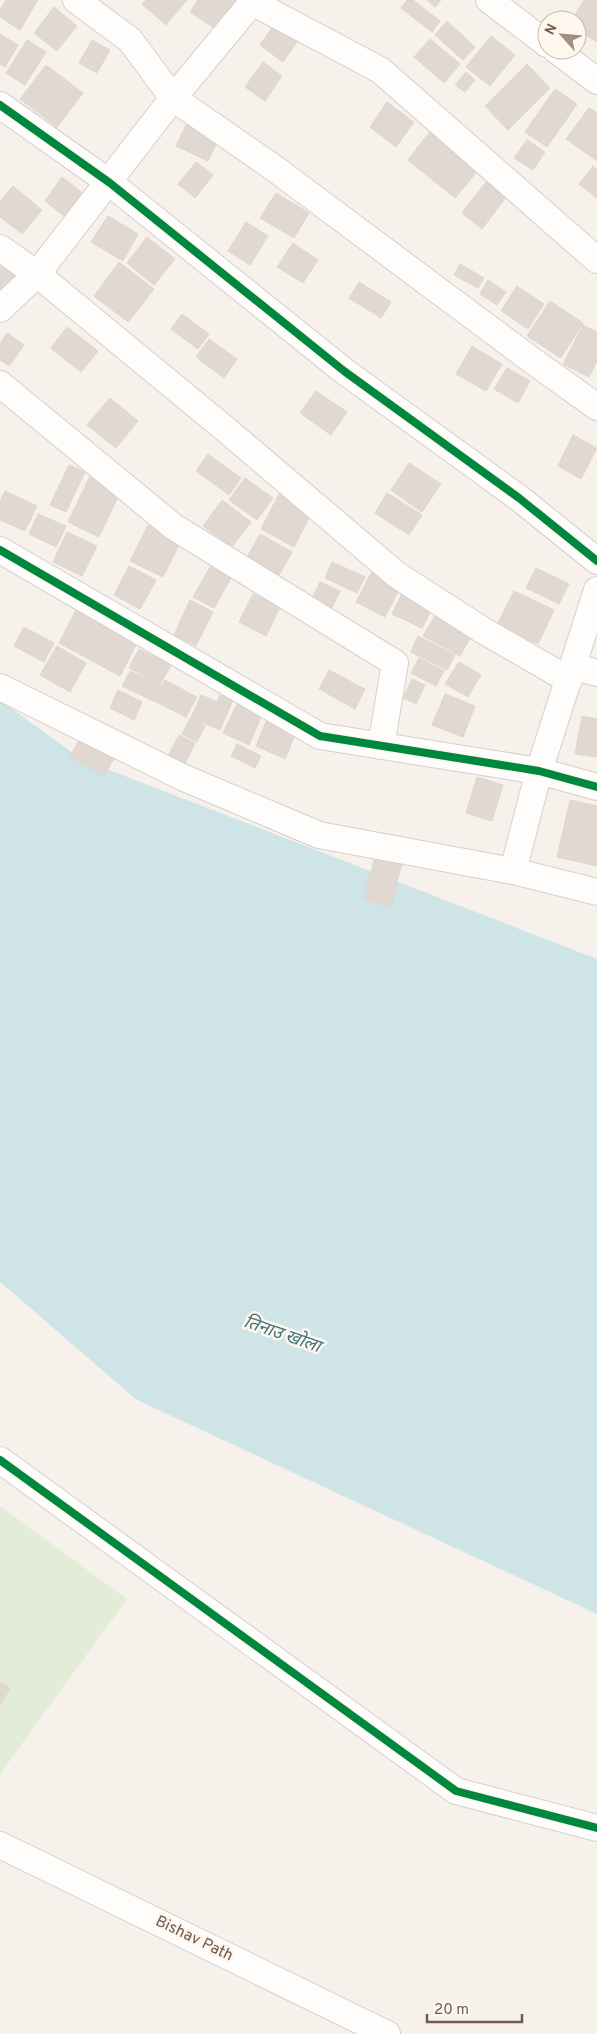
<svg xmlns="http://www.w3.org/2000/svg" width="597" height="2034" viewBox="0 0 597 2034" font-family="Overpass,'Noto Sans Devanagari',sans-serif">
	<rect width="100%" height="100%" fill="#f6f2eb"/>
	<polygon fill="#e3ecd7" points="0,1506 127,1599 0,1774"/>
	<polygon fill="#cee4e6" points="0,700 81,759 597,959 597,1614 137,1400 0,1282"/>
	<g fill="#e1d8d1" stroke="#dfd6ce">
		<polygon points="6,0 38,0 20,30 0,17 0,10"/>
		<polygon points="146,0 187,0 166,25 142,4"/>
		<polygon points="198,0 236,0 217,30 190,12"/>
		<polygon points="407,0 413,0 440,21 432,32 401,8"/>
		<polygon points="427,0 441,0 435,7"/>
		<polygon points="584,0 597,0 597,42 577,30 577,20 572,20"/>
		<polygon points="54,7 77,26 57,51 34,33"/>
		<polygon points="447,21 475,47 463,60 435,35"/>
		<polygon points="276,22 299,39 283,62 260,45"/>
		<polygon points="0,34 18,45 5,67 0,64"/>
		<polygon points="491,36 515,55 490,86 466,67"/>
		<polygon points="430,39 460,64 444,83 414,57"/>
		<polygon points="27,40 46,52 25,85 6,73"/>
		<polygon points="92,40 110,50 97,73 79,63"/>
		<polygon points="263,62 282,76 265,101 245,87"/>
		<polygon points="527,64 550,88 508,130 485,106"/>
		<polygon points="46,65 83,93 57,127 20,99"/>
		<polygon points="466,72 475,80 465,92 455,85"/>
		<polygon points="555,89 577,104 547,147 525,132"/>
		<polygon points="387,102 414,122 396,147 370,127"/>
		<polygon points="589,108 597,113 597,161 566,139"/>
		<polygon points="187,123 219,138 208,161 176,146"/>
		<polygon points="432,129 480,168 455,198 408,160"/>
		<polygon points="527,140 545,152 533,170 514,158"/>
		<polygon points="196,162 213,175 195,198 178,184"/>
		<polygon points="593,166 597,169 597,198 579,184"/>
		<polygon points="62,177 84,194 67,218 45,201"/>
		<polygon points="486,182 506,197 482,229 462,213"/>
		<polygon points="13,186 42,210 22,234 0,217 0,202"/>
		<polygon points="276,193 309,213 294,238 260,218"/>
		<polygon points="108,216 138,234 123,261 91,242"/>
		<polygon points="246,222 268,236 250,265 228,251"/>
		<polygon points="147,237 175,259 154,285 127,263"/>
		<polygon points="293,243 318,260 303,283 277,267"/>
		<polygon points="0,261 20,273 0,304"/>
		<polygon points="119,262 154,289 128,322 94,296"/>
		<polygon points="460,264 484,278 478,288 454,275"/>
		<polygon points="488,280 506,292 497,305 480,294"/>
		<polygon points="359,282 391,302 381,318 349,298"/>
		<polygon points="517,286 544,304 528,329 501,311"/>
		<polygon points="550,301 583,323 561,358 527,336"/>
		<polygon points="182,314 209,334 198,349 171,329"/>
		<polygon points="583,325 597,332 597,361 589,377 563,364"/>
		<polygon points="67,327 98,351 81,372 51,348"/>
		<polygon points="7,333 24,345 9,366 0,360 0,344"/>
		<polygon points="209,339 237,359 224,378 196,357"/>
		<polygon points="472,346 502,364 486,391 456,374"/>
		<polygon points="507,368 530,381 518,403 494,389"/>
		<polygon points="316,391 347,412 331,435 300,413"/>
		<polygon points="110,398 138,421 116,448 87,425"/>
		<polygon points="573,435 597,448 581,479 558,466"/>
		<polygon points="208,454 241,478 229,495 196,471"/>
		<polygon points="409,463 441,484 422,512 391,490"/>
		<polygon points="69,465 85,472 66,512 50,505"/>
		<polygon points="90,476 121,491 99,537 68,522"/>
		<polygon points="245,478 273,498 257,520 229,500"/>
		<polygon points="5,491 37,506 25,531 0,520 0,502"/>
		<polygon points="387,493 422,515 409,535 375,513"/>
		<polygon points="279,494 312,512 294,547 261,529"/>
		<polygon points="222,500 251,522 232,547 203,526"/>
		<polygon points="38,514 66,526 56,547 29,534"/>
		<polygon points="148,525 181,541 163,577 130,561"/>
		<polygon points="67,532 97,546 82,576 53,562"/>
		<polygon points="260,534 292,552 278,577 246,559"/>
		<polygon points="214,560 235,571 214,608 193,597"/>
		<polygon points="332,562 365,577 357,593 325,578"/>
		<polygon points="129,566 156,580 140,609 114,595"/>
		<polygon points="536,568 569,584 559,604 526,588"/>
		<polygon points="372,571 401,586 385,617 356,602"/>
		<polygon points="320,582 340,591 330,612 310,603"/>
		<polygon points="404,589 434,604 422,628 392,614"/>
		<polygon points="514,591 554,610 538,644 497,625"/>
		<polygon points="253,594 280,607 266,636 239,622"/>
		<polygon points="190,600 213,612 196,646 174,635"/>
		<polygon points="76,610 137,643 120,676 59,643"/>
		<polygon points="436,614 472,635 460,656 423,636"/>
		<polygon points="24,627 54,643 44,662 14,646"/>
		<polygon points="418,636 455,655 447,670 411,652"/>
		<polygon points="57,646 86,663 70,692 40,675"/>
		<polygon points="139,649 171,665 160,685 129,668"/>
		<polygon points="419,658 444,671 436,686 411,673"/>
		<polygon points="459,662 481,675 468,697 445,684"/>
		<polygon points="329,670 365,689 355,709 319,689"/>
		<polygon points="130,671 161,686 153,701 122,686"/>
		<polygon points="412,679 425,685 416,704 403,698"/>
		<polygon points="165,680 197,697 186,717 154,701"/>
		<polygon points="118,690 142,702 134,720 110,708"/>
		<polygon points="445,694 475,706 463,737 432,725"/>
		<polygon points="201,695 217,702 220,695 233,700 220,730 191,718"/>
		<polygon points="237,704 262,715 249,745 223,733"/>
		<polygon points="582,716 597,719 597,757 575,754"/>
		<polygon points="190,718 205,726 197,742 182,734"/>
		<polygon points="267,719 296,732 285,759 256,746"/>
		<polygon points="179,735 195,743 185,764 168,756"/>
		<polygon points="81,736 116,755 104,776 70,757"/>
		<polygon points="237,744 261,756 255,768 231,756"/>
		<polygon points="477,777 503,785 492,821 466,813"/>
		<polygon points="570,800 597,806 597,866 557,857"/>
		<polygon points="375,856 402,863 391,907 364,899"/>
		<polygon points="0,1682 10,1688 0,1705"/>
	</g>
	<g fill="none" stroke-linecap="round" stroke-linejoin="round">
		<g stroke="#d5cfca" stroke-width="28">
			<g id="minor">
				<polyline points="76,0 130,40 173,98 274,168 530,359 597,407"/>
				<polyline points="489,0 547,44"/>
				<polyline points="252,2 380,70 597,260"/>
				<polyline points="556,50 597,81"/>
				<polyline points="0,105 110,183 344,371 519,498 597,561"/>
				<polyline points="0,248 37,274 224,428 397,575 484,631 569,680"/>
				<polyline points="0,309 37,274 173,98 254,0"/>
				<polyline points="0,384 174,527 395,663 381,746"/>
				<polyline points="0,550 320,736 539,771 597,787"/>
				<polyline points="573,666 597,673"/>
				<polyline points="0,687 182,777 319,835 513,871 597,892"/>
				<polyline points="513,871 539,771 597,590"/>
				<polyline points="0,1460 456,1791 597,1828"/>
				<polyline points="0,1845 387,2034"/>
			</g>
		</g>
		<use href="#minor" stroke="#fefdfc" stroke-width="26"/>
		<g stroke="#fef7ee" stroke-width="11">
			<g id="cycleway">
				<polyline points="0,105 110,183 344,371 519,498 597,561"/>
				<polyline points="0,550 320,736 539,771 597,787"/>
				<polyline points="0,1460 456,1791 597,1828"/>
			</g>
		</g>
		<use href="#cycleway" stroke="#00873e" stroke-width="8"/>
	</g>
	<g text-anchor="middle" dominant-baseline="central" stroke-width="5" stroke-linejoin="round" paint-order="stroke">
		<g font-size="16" fill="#745a4d" stroke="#fef7ee">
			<text transform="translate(194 1939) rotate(26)">Bishav Path</text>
		</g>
		<g font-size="18" font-style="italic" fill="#45767f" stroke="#fef7ee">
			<text transform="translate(282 1335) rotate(19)">तिनाउ खोला</text>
		</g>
	</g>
	<g transform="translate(562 35) rotate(297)"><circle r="24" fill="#fef7ee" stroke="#c7b8ae"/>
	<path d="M0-4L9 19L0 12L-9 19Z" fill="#a28f84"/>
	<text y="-8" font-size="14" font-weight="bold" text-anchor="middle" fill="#745a4d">N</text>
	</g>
	<path d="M427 2014v8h95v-8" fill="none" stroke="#745a4d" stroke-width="2.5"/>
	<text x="434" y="2014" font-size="15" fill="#745a4d" stroke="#fef7ee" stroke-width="4" paint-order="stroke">20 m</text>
</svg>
